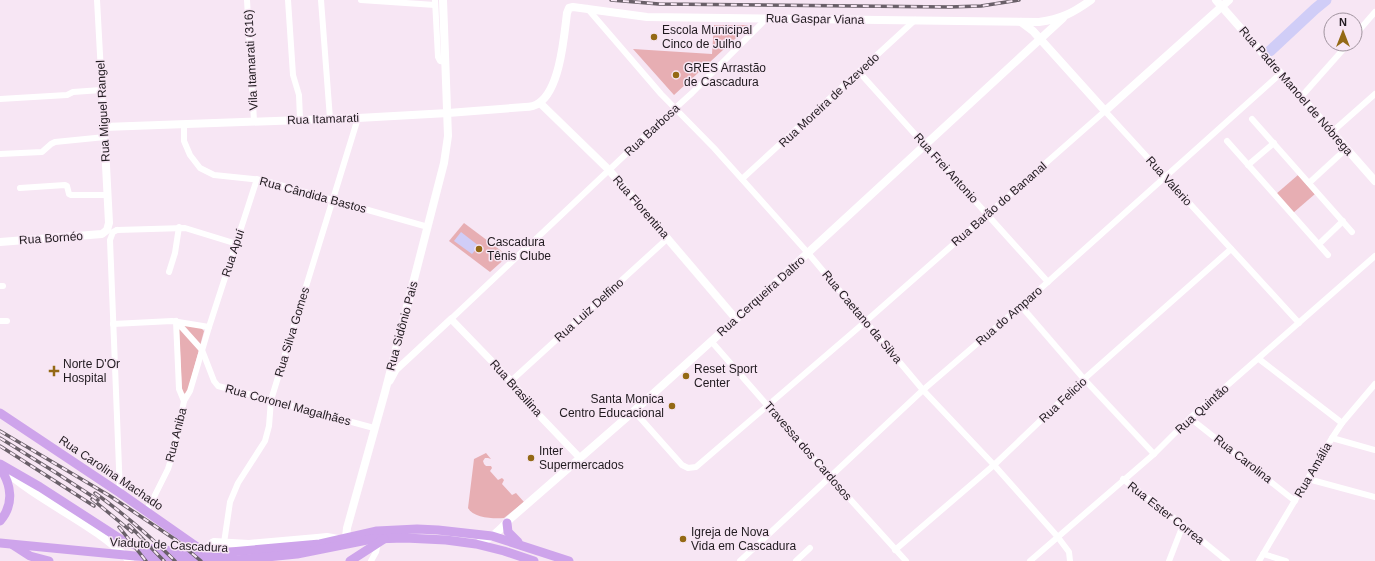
<svg xmlns="http://www.w3.org/2000/svg" width="1375" height="561" viewBox="0 0 1375 561" font-family="Arial,sans-serif">
	<rect width="100%" height="100%" fill="#f7e6f4"/>
	<g fill="#e7aeb3">
		<polygon points="714,25 747,25 748,27 674,95 633,49 712,54"/>
		<polygon points="1298,175 1315,194 1293,213 1276,194"/>
		<polygon points="464,223 508,256 490,272 449,241"/>
		<polygon points="187,323 201,328 204,331 187,394 182,393 179,330"/>
		<path d="M486 453 491 459 488 458H485L483 461 484 464 486 466H491L492 468 490 471 498 480 502 478 504 480 502 484 512 495 516 493 524 502 504 518C494 519 473 518 468 508L474 459Z"/>
	</g>
	<polygon fill="#d0cdf7" points="461,232 479,246 472,254 454,241"/>
	<g fill="none" stroke-linecap="round" stroke-linejoin="round">
		<polyline stroke="#d0cdf7" stroke-width="11" points="1270,51 1315,9 1326,0"/>
		<g stroke="#fff" stroke-width="6">
			<polyline points="97,0 104,127"/>
			<polyline points="247,0 254,121"/>
			<polyline points="288,0 293,75 299,95 300,119"/>
			<polyline points="321,0 330,119"/>
			<polyline points="361,0 435,5"/>
			<polyline points="435,0 438,57 440,61 446,62"/>
			<polyline points="587,8 661,94 714,148 808,253 923,390 994,465 1057,536 1069,552 1070,561"/>
			<polyline points="1355,35 1375,12"/>
			<polyline points="859,72 1048,282"/>
			<polyline points="1301,97 1348,44"/>
			<polyline points="0,99 67,95 73,92 101,90"/>
			<polyline points="1252,119 1352,232"/>
			<polyline points="184,124 184,141 190,155 200,168 214,175 262,180 428,227"/>
			<polyline points="1332,132 1375,94"/>
			<polyline points="1227,141 1328,255"/>
			<polyline points="0,154 42,152 51,144 55,142 105,137"/>
			<polyline points="1248,165 1274,143"/>
			<polyline points="742,179 915,20"/>
			<polyline points="1309,183 1346,149"/>
			<polyline points="20,188 65,185 67,186 69,194 71,195 107,195"/>
			<polyline points="117,230 113,232 110,240 120,493"/>
			<polyline points="117,230 185,228 237,244"/>
			<polyline points="1319,244 1343,221"/>
			<polyline points="169,272 175,253 179,227"/>
			<polyline points="0,286 3,286"/>
			<polyline points="1021,306 1084,379 1154,454"/>
			<polyline points="451,319 661,121 692,93 767,18"/>
			<polyline points="0,321 7,321"/>
			<polyline points="176,321 202,350 214,381 218,386 374,428"/>
			<polyline points="176,321 179,389 184,401"/>
			<polyline points="113,324 172,321 209,327"/>
			<polyline points="711,341 830,477 906,561"/>
			<polyline points="1259,359 1342,423"/>
			<polyline points="511,381 668,238"/>
			<polyline points="634,411 682,465 688,468 696,467 865,322 1105,111 1299,323"/>
			<polyline points="1190,418 1295,501"/>
			<polyline points="1332,438 1375,450"/>
			<polyline points="1123,479 1183,525 1227,561"/>
			<polyline points="1308,479 1375,497"/>
			<polyline points="146,511 154,497 168,469 175,447 184,401 190,391 209,327 257,179"/>
			<polyline points="224,543 230,502 238,483 265,441 269,426 271,400 358,118"/>
			<polyline points="895,550 994,465 1084,379 1231,249"/>
			<polyline points="1263,554 1286,561"/>
			<polyline points="371,561 376,552 378,543"/>
			<polyline points="740,561 923,390 1021,306 1280,74"/>
			<polyline points="796,561 810,548"/>
			<polyline points="1030,561 1154,454 1190,418 1375,256"/>
			<polyline points="1169,561 1183,525"/>
			<polyline points="1259,561 1332,438 1342,423 1375,384"/>
		</g>
		<polyline stroke="#fff" stroke-width="7" points="390,381 396,370 451,319 511,381 536,412 580,458"/>
		<g stroke="#fff" stroke-width="8">
			<polyline points="1216,0 1375,181"/>
			<polyline points="1021,22 1033,31 1105,111 1229,0"/>
			<polyline points="540,103 609,170 736,319"/>
			<path d="M0 242 102 234 107 230 109 223 104 127 358 118 448 113 525 107C530 107 535 106 539 103 560 89 564 37 567 13L569 8 573 7 647 17 1039 22C1061 19 1073 13 1091 0"/>
			<path d="M2 468C41 504 93 522 130 561"/>
			<polyline points="346,538 347,528 385,392 444,163 448,136 443,0"/>
			<path d="M476 544C490 540 500 530 510 519L634 411 736 319 1063 18"/>
			<path d="M208 554C207 549 209 544 214 542L249 544 317 538 327 537 338 539"/>
		</g>
		<g stroke="#cea4eb" stroke-width="9">
			<polyline points="0,413 120,493 207,554"/>
			<polyline points="0,464 40,487 122,540 143,548 185,552 219,553 320,544 377,531 417,529 438,530 492,536 569,561"/>
			<path d="M0 468C12 485 14 505 0 521"/>
			<polyline points="507,523 508,532 518,542"/>
			<polyline points="0,543 135,556 211,561 237,560 297,554 372,539 405,538 446,540 476,544 504,551 534,561"/>
			<polyline points="13,545 30,556 49,561"/>
			<polyline points="350,561 384,539"/>
		</g>
		<g stroke="#6a6069" stroke-width="3.5">
			<g id="rail">
				<polyline points="611,0 659,4 949,7 981,6 1019,0"/>
				<polyline points="0,431 110,496 176,540 201,561"/>
				<polyline points="0,438 58,474 98,500"/>
				<polyline points="0,446 94,506"/>
				<path d="M95 493C124 514 150 536 175 561"/>
				<polyline points="92,499 104,509 132,532"/>
				<polyline points="129,525 164,561"/>
				<polyline points="119,527 146,561"/>
			</g>
		</g>
		<use href="#rail" stroke="#f7e6f4" stroke-width="2" stroke-dasharray="6" stroke-linecap="butt"/>
	</g>
	<g fill="#946915" stroke="#f7e6f4" stroke-width="1.5">
		<circle cx="654" cy="37" r="4"/>
		<circle cx="676" cy="75" r="4"/>
		<circle cx="479" cy="249" r="4"/>
		<path d="M52 365h4v4h4v4h-4v4h-4v-4h-4v-4h4z"/>
		<circle cx="686" cy="376" r="4"/>
		<circle cx="672" cy="406" r="4"/>
		<circle cx="531" cy="458" r="4"/>
		<circle cx="683" cy="539" r="4"/>
	</g>
	<g text-anchor="middle" dominant-baseline="central" stroke-width="3" stroke-linejoin="round" paint-order="stroke">
		<g font-size="12" fill="#201a1f" stroke="#f7e6f4">
			<text transform="translate(815 19) rotate(1)">Rua Gaspar Viana</text>
			<text transform="translate(251 60) rotate(-93)">Vila Itamarati (316)</text>
			<text transform="translate(1296 91) rotate(49)">Rua Padre Manoel de Nóbrega</text>
			<text transform="translate(829 100) rotate(-43)">Rua Moreira de Azevedo</text>
			<text transform="translate(103 111) rotate(-93)">Rua Miguel Rangel</text>
			<text transform="translate(323 119) rotate(-2)">Rua Itamarati</text>
			<text transform="translate(652 130) rotate(-43)">Rua Barbosa</text>
			<text transform="translate(946 168) rotate(48)">Rua Frei Antonio</text>
			<text transform="translate(1169 181) rotate(48)">Rua Valerio</text>
			<text transform="translate(313 195) rotate(15)">Rua Cândida Bastos</text>
			<text transform="translate(999 204) rotate(-41)">Rua Barão do Bananal</text>
			<text transform="translate(641 207) rotate(49)">Rua Florentina</text>
			<text transform="translate(51 238) rotate(-4)">Rua Bornéo</text>
			<text transform="translate(233 253) rotate(-72)">Rua Apuí</text>
			<text transform="translate(761 296) rotate(-42)">Rua Cerqueira Daltro</text>
			<text transform="translate(589 310) rotate(-42)">Rua Luiz Delfino</text>
			<text transform="translate(1009 316) rotate(-41)">Rua do Amparo</text>
			<text transform="translate(862 317) rotate(50)">Rua Caetano da Silva</text>
			<text transform="translate(402 326) rotate(-75)">Rua Sidônio Pais</text>
			<text transform="translate(292 332) rotate(-73)">Rua Silva Gomes</text>
			<text transform="translate(516 388) rotate(48)">Rua Brasilina</text>
			<text transform="translate(1063 400) rotate(-43)">Rua Felicio</text>
			<text transform="translate(288 405) rotate(15)">Rua Coronel Magalhães</text>
			<text transform="translate(1202 409) rotate(-42)">Rua Quintão</text>
			<text transform="translate(176 435) rotate(-76)">Rua Aniba</text>
			<text transform="translate(808 451) rotate(49)">Travessa dos Cardosos</text>
			<text transform="translate(1243 459) rotate(38)">Rua Carolina</text>
			<text transform="translate(1313 470) rotate(-60)">Rua Amália</text>
			<text transform="translate(111 473) rotate(34)">Rua Carolina Machado</text>
			<text transform="translate(1166 513) rotate(38)">Rua Ester Correa</text>
			<text transform="translate(169 545) rotate(3)">Viaduto de Cascadura</text>
		</g>
		<g font-size="12" fill="#201a1f" stroke="#f7e6f4" text-anchor="start">
			<text x="662" y="30">Escola Municipal<tspan x="662" dy="14">Cinco de Julho</tspan></text>
			<text x="684" y="68">GRES Arrastão<tspan x="684" dy="14">de Cascadura</tspan></text>
			<text x="487" y="242">Cascadura<tspan x="487" dy="14">Tênis Clube</tspan></text>
			<text x="63" y="364">Norte D'Or<tspan x="63" dy="14">Hospital</tspan></text>
			<text x="694" y="369">Reset Sport<tspan x="694" dy="14">Center</tspan></text>
			<text x="664" y="399" text-anchor="end">Santa Monica<tspan x="664" dy="14">Centro Educacional</tspan></text>
			<text x="539" y="451">Inter<tspan x="539" dy="14">Supermercados</tspan></text>
			<text x="691" y="532">Igreja de Nova<tspan x="691" dy="14">Vida em Cascadura</tspan></text>
		</g>
	</g>
	<g transform="translate(1343 32)"><circle r="19" fill="#f7e6f4" stroke="#a1949f"/>
	<path d="M0-3L7 15L0 10L-7 15Z" fill="#946915"/>
	<text y="-6" font-size="11" font-weight="bold" text-anchor="middle" fill="#201a1f">N</text>
	</g>
</svg>
